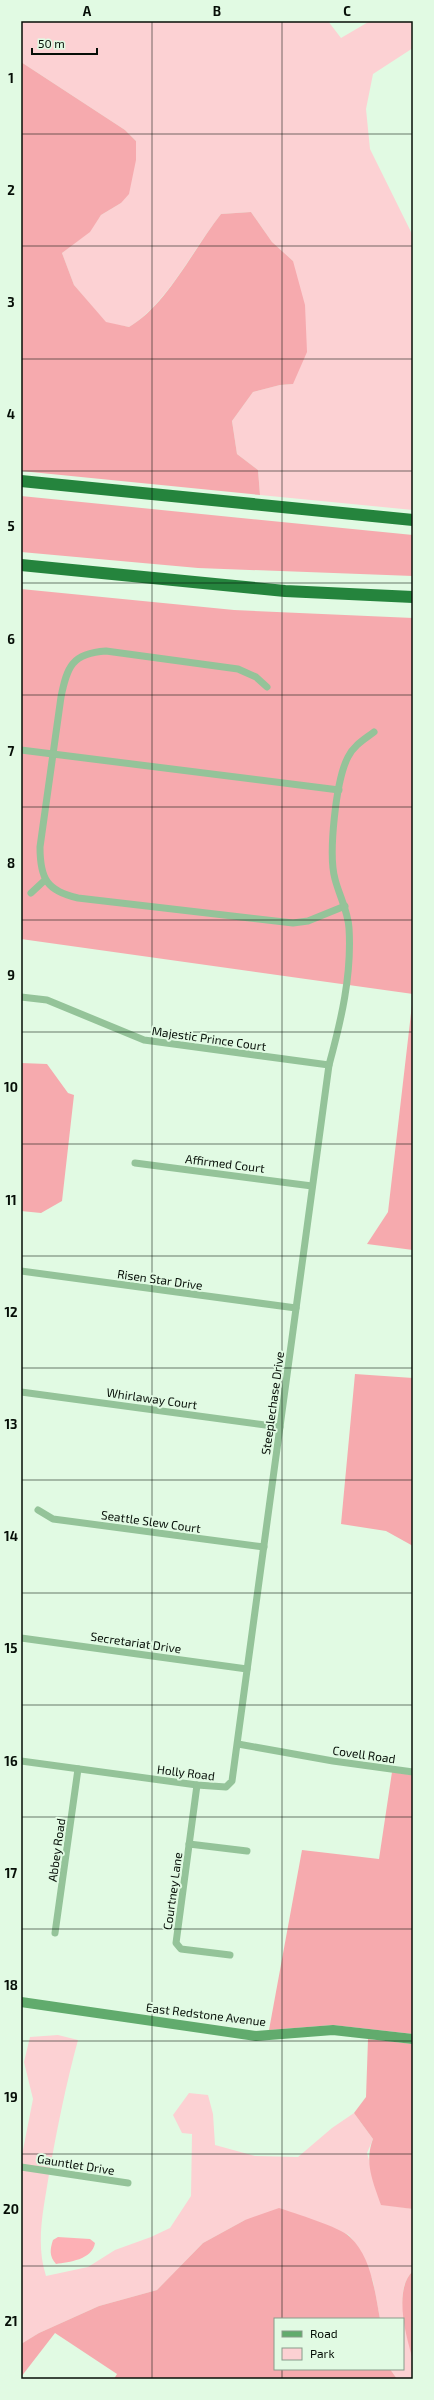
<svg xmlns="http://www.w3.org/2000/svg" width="434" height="2400" viewBox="0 0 434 2400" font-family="'Exo 2',sans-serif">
	<rect width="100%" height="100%" fill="#e1fae3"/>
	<g fill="#fcd1d3">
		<path d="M21 21H328L341 38 370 21H413V48L373 74 366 109 370 149 413 236V510L260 495 258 470 237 454 232 421 253 392 280 385 293 384V261L272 242 251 212 221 214C193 249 167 304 129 327L106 323 74 285 62 253 89 232 101 215 121 203 136 141 125 130 21 62Z"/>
		<path d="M58 2035 78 2040C66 2084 57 2129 49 2174 44 2208 35 2242 46 2276L88 2267 115 2250 151 2237 170 2228 191 2196 192 2134 182 2133 173 2115 189 2093 208 2095 213 2114 215 2145 255 2156 298 2157 332 2128 354 2113 373 2139 367 2153 381 2204 413 2209V2271C391 2291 410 2336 413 2360 414 2366 413 2373 413 2379H397L390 2369H403V2319H380L373 2281 359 2248 349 2235 316 2221 245 2220 203 2243 157 2290 99 2306 39 2333 21 2344V2172L22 2155 33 2099 24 2062 30 2037Z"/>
	</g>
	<g fill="#f6aaae">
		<path d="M21 62 125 130 136 141V160L129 194 121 203 101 215 90 232 62 253 74 285 106 322 129 327C167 305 194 248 221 214L251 212 272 242 293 261 305 305 307 352 293 384 280 385 253 392 232 421 237 454 258 470 260 495 21 471Z"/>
		<polygon points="21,496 413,535 413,576 198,568 21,552"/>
		<polygon points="21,589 234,610 413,618 413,994 21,939"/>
		<polygon points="413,996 413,1250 367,1244 388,1212"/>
		<polygon points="21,1063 47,1064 68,1093 74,1095 62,1201 41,1213 21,1211"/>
		<polygon points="355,1374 413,1378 413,1546 386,1531 341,1524"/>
		<polygon points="392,1772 413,1775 413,2034 333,2025 269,2030 302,1850 379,1859"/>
		<path d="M368 2039 413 2044V2209L381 2205C373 2182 364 2162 373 2139L354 2113 366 2097Z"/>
		<path d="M279 2208C294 2213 340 2227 350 2237 371 2256 375 2292 380 2319H275V2369H390L397 2379H114L117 2374 55 2333 21 2377V2344L39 2333 99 2306 157 2290 203 2243 245 2220Z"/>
		<path d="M413 2271V2360C406 2337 393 2289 413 2271Z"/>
	</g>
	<path fill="#fdb0b5" d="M58 2237 90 2239 95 2243C92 2260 69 2262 56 2264 49 2256 50 2249 53 2240Z"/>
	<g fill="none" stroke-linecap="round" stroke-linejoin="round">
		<g stroke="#94c399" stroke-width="7">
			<path d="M267 687 256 677 238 669 106 651C72 653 67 667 61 697L40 847C40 879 47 891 78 898L293 923 308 921 345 906"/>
			<polyline points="21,750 339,790"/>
			<polyline points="31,893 45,880"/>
			<polyline points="21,997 47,1000 144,1040 329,1065"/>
			<polyline points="135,1163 312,1186"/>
			<polyline points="21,1271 296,1308"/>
			<polyline points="21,1392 280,1427"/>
			<polyline points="38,1510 53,1519 264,1547"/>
			<polyline points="21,1638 247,1669"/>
			<polyline points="238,1744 333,1761 413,1772"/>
			<path d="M21 1761 197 1785 226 1787 232 1781 329 1065C341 1021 352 975 349 928 348 911 339 895 335 879 328 854 336 780 348 757 354 745 365 739 374 732"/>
			<polyline points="197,1785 176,1943 181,1949 230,1955"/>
			<polyline points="189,1844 247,1851"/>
			<polyline points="55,1933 78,1769"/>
			<polyline points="21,2167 128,2183"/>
		</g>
		<polyline stroke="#61ab6d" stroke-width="10" points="21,2002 256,2036 333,2030 413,2039"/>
		<g stroke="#25843d" stroke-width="12">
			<polyline points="21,481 413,520"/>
			<polyline points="21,565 285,591 413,597"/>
		</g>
	</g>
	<path fill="none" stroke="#060e07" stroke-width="1" stroke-opacity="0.55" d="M152 21V2379M282 21V2319M21 134H413M21 246H413M21 359H413M21 471H413M21 583H413M21 695H413M21 807H413M21 920H413M21 1032H413M21 1144H413M21 1256H413M21 1368H413M21 1480H413M21 1593H413M21 1705H413M21 1817H413M21 1929H413M21 2041H413M21 2154H413M21 2266H413M282 2369V2379"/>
	<g text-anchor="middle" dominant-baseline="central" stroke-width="4" stroke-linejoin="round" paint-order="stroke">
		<g font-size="12" fill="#060e07" stroke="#e1fae3">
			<text transform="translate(209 1038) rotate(8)">Majestic Prince Court</text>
			<text transform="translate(225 1163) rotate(7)">Affirmed Court</text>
			<text transform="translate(160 1279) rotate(8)">Risen Star Drive</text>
			<text transform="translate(152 1398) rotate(8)">Whirlaway Court</text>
			<text transform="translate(272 1403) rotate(-82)">Steeplechase Drive</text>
			<text transform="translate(151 1521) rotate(8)">Seattle Slew Court</text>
			<text transform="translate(136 1642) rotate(8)">Secretariat Drive</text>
			<text transform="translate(364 1754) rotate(8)">Covell Road</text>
			<text transform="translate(186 1772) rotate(7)">Holly Road</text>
			<text transform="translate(56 1850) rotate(-82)">Abbey Road</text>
			<text transform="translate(172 1891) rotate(-82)">Courtney Lane</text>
			<text transform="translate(206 2014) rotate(7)">East Redstone Avenue</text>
			<text transform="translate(76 2164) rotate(9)">Gauntlet Drive</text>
		</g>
	</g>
	<rect width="434" height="2400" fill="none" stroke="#e1fae3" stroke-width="44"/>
	<rect x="274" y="2318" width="130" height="52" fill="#e1fae3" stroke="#899c8b"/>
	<rect x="282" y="2331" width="20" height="6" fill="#61ab6d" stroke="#899c8b"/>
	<text x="310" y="2338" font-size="12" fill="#060e07">Road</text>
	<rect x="282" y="2348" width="20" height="12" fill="#fcd1d3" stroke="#899c8b"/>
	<text x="310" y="2358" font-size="12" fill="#060e07">Park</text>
	<path d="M32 48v6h65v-6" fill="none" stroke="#060e07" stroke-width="2"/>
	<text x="38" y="48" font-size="12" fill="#060e07" stroke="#e1fae3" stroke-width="3" paint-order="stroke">50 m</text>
	<rect x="22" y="22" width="390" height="2356" fill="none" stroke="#060e07" stroke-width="1.5"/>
	<g font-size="13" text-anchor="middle" font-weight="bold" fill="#060e07">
		<text x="87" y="16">A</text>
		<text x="217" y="16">B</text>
		<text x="347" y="16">C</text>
		<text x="11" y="83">1</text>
		<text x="11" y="195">2</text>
		<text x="11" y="307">3</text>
		<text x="11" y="419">4</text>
		<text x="11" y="531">5</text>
		<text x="11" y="644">6</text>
		<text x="11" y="756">7</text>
		<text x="11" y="868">8</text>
		<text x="11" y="980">9</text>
		<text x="11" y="1092">10</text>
		<text x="11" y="1205">11</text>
		<text x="11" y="1317">12</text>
		<text x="11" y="1429">13</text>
		<text x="11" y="1541">14</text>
		<text x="11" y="1653">15</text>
		<text x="11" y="1766">16</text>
		<text x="11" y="1878">17</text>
		<text x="11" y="1990">18</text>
		<text x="11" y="2102">19</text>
		<text x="11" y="2214">20</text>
		<text x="11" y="2326">21</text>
	</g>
</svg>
